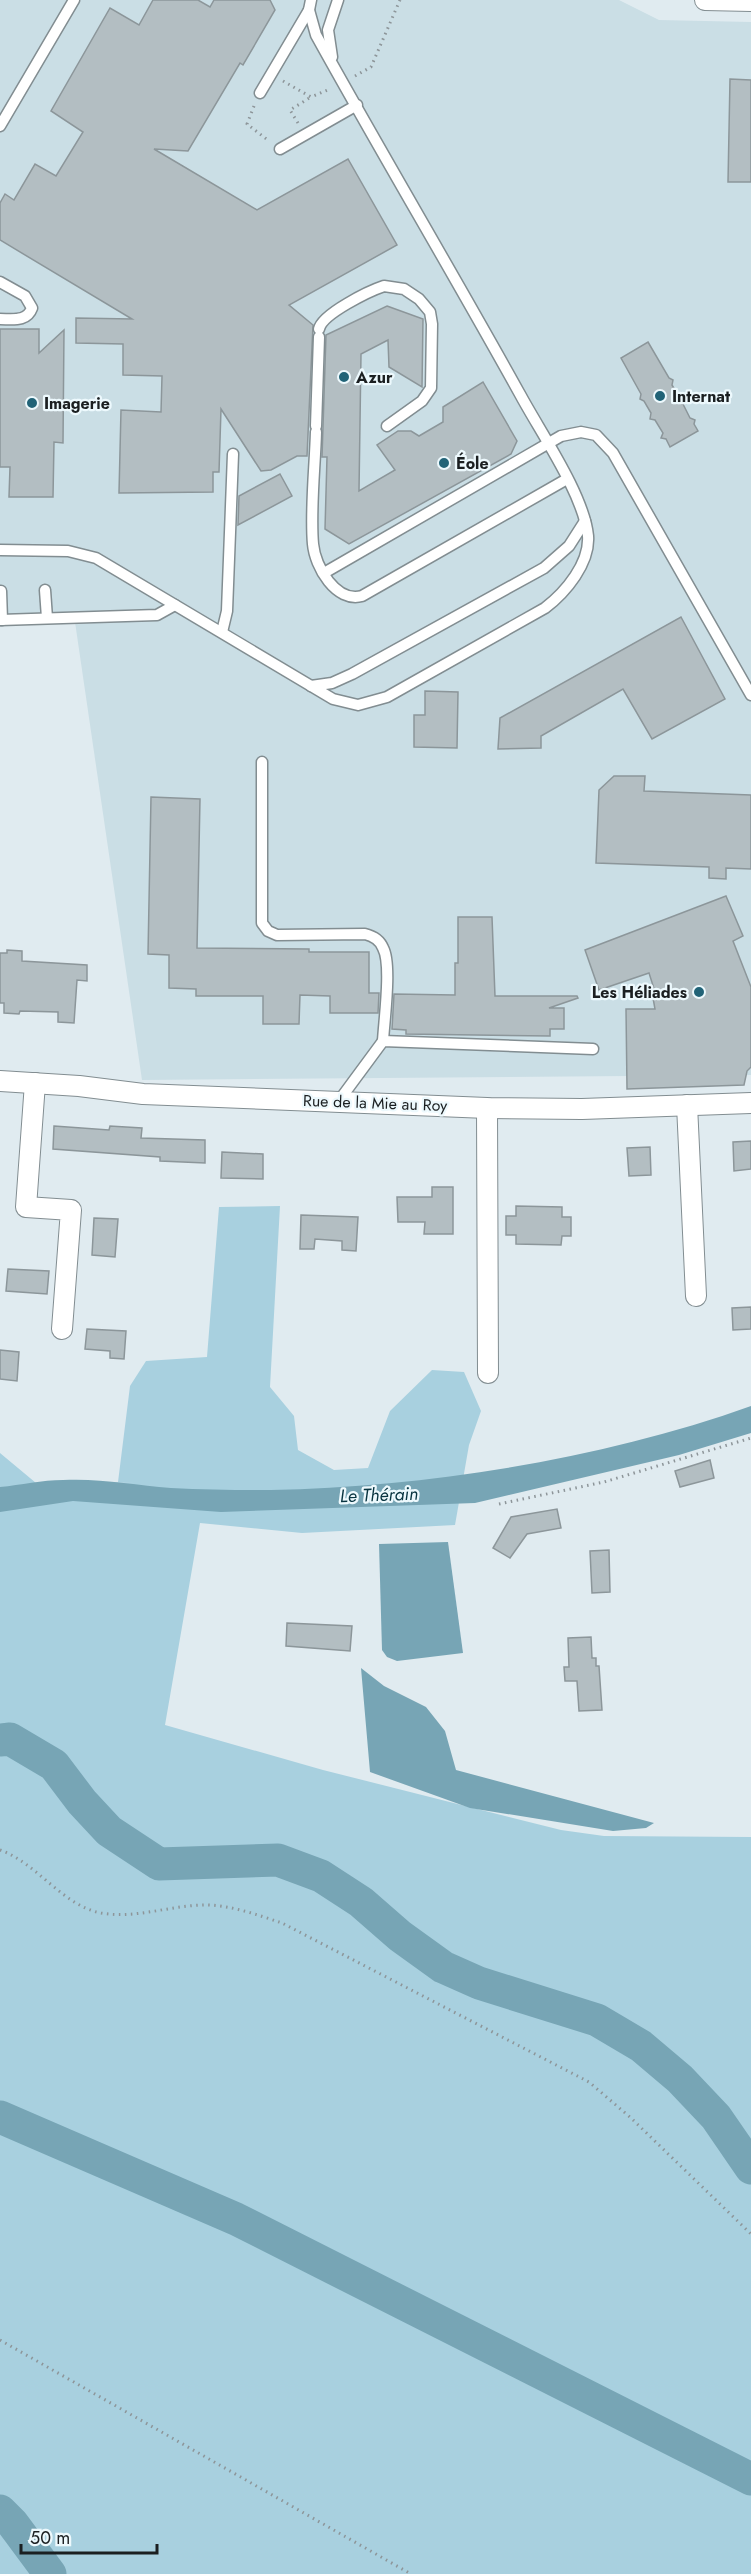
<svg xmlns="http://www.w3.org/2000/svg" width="751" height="2574" viewBox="0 0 751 2574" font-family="Jost,sans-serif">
	<rect width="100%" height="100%" fill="#e0ebf0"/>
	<polygon fill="#cadee5" points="0,0 619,0 659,20 751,22 751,1075 142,1080 75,622 0,625"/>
	<polygon fill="#a8d0df" points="280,1206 270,1387 294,1416 298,1450 334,1470 368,1468 390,1411 432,1370 464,1372 481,1411 469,1445 455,1525 302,1533 200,1523 165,1725 323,1770 561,1830 604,1836 751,1837 751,2574 0,2574 0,1453 36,1483 136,1482 118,1482 130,1386 146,1361 207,1357 219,1207"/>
	<g fill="#77a5b5">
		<path d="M751 1406V1433L679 1455 475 1503 221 1512 73 1501 0 1512V1487C21 1485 42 1480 63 1480 99 1478 135 1485 171 1488 204 1490 238 1490 271 1490 428 1487 603 1459 751 1406Z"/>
		<polygon points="448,1542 463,1653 397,1661 387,1657 382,1650 379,1544"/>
		<polygon points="361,1668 384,1686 426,1707 445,1731 456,1770 654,1823 646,1828 613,1831 470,1808 370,1772"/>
	</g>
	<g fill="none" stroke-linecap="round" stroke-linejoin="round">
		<g stroke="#77a5b5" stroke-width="33">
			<polyline points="0,1740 10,1739 54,1765 82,1802 109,1831 159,1864 278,1860 321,1876 361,1902 400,1936 443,1967 479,1983 597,2020 641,2046 680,2079 716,2117 751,2168"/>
			<polyline points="0,2117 236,2219 751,2479"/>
			<polyline points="0,2511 13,2524 50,2574"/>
		</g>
	</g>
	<g fill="#b3bec2" stroke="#8c969a" stroke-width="1.5">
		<polygon points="153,0 198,0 210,7 214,0 270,0 275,10 243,65 240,63 188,151 154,149 257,210 348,159 397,245 289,305 313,325 307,456 297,456 271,470 261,471 221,409 219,472 213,472 213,492 119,493 121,410 161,412 162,376 123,375 123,344 76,343 76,318 132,319 0,240 0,203 5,194 14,200 35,164 56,176 83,132 51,111 110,8 139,25"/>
		<polygon points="730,79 751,80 751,182 728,182"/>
		<polygon points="387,306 423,319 422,387 389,367 388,340 361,354 359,491 395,470 377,445 398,431 411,431 419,436 443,422 443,407 483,382 517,441 511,454 349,544 325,529 327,457 322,457 326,335"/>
		<polygon points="0,329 39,329 39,353 64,330 63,443 54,442 53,497 9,497 10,467 0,467"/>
		<polygon points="648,342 669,378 673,380 672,385 679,397 683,399 683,404 690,418 695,420 694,424 698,431 670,447 666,439 661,438 663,433 655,420 650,419 651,413 644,401 640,399 641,394 621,358"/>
		<polygon points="280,474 292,496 238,525 239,496"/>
		<polygon points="681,617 725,699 652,739 623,689 541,736 541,748 498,749 500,718"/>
		<polygon points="425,691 458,692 457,748 414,747 414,715 425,715"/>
		<polygon points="614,776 645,776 644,791 751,795 751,869 726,868 726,879 709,878 709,867 596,863 599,790"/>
		<polygon points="151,797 200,799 197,948 309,949 309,952 369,952 369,993 379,993 378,1013 330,1013 330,996 300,995 299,1024 263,1024 263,996 196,996 196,989 169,988 169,955 148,954"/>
		<polygon points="726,896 743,936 733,941 751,987 751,1067 747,1071 744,1085 627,1089 626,1009 655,1009 653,998 656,995 649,973 599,990 585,950"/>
		<polygon points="458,917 492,917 495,996 577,996 578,998 549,1008 564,1008 564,1029 550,1029 550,1036 406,1034 406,1030 392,1029 394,994 455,995 455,963 458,963"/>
		<polygon points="7,950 22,951 22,961 87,965 87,981 77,980 74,1023 58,1022 58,1012 20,1011 19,1014 4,1013 4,1003 0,1003 0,953 7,953"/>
		<polygon points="54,1126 109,1130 110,1126 142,1128 141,1138 205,1140 205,1163 160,1161 160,1157 53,1149"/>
		<polygon points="751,1141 751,1169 734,1171 733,1142"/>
		<polygon points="650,1147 651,1175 629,1176 627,1148"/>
		<polygon points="222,1152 263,1154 263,1179 221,1178"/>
		<polygon points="432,1187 453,1187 453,1234 424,1234 425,1222 398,1222 397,1197 432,1197"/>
		<polygon points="516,1206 562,1207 562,1217 571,1217 571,1236 562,1236 561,1245 516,1244 516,1235 506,1235 506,1216 516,1216"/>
		<polygon points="301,1215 358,1217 356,1251 342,1250 342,1241 315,1239 314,1249 300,1249"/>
		<polygon points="94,1218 118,1219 115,1257 92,1255"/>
		<polygon points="8,1269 49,1271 47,1294 6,1291"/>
		<polygon points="751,1307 751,1329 733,1330 732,1308"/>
		<polygon points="87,1329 126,1331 124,1359 110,1358 110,1351 85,1349"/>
		<polygon points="0,1350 19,1352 17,1381 0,1379"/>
		<polygon points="710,1460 714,1478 680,1487 675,1471"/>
		<polygon points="557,1509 561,1528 527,1534 510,1558 493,1548 511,1517"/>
		<polygon points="609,1550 610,1592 592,1593 590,1551"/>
		<polygon points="287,1623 352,1626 350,1651 286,1646"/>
		<polygon points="591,1637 592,1658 596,1658 596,1666 599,1666 602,1710 579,1711 577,1681 565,1681 564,1667 569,1667 568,1638"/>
	</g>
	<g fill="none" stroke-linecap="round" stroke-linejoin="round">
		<g stroke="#828d91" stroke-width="13">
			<g id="lane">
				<polyline points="332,57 328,30 338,0"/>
				<polyline points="260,93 309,10"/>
				<polyline points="0,126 74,0"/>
				<polyline points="280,149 357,105"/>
				<path d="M0 282 25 296 32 308C27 322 13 319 0 319"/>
				<path d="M319 329C322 314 369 291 384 286L404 289 419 299 430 312 432 324 431 388 422 401 387 426"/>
				<polyline points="316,426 319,337"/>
				<path d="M316 432C315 467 310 510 313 544 315 567 336 603 362 596L567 479"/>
				<path d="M0 550 68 551 96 558 333 699 358 705 387 697 545 608C566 592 590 563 588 536 584 495 541 433 521 396 454 275 383 156 316 35L309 10 311 0"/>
				<polyline points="324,573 561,436 581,432 596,435 613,453 751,695"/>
				<polyline points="45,590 47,618"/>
				<polyline points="1,591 2,620"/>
				<polyline points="0,620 157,615 175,605"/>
				<polyline points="222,632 227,611 233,454"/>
				<polyline points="311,686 332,683 352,674 544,568 569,546 585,521"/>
				<path d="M262 762V923L268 931 277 935 365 934C373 936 380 940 383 948 392 964 384 1021 383 1041"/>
				<polyline points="338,1102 383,1041 593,1049"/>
			</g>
		</g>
		<g stroke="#828d91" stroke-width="22">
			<g id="street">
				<polyline points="705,0 751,1"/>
				<polyline points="0,1081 79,1086 143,1094 487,1108 582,1109 751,1103"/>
				<polyline points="35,1083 26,1207 71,1210 62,1329"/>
				<polyline points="687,1105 696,1296"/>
				<polyline points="487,1108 488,1373"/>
			</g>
		</g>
		<g stroke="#8d9599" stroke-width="3" stroke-dasharray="1.5 4.5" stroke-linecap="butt">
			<polyline points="355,76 371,67 400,0"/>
			<polyline points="283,81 311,97 330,89"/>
			<polyline points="254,106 247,124 269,141"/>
			<polyline points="298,123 290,110 311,97"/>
			<polyline points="499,1504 604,1482 751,1438"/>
			<path d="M0 1850C37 1863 63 1906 101 1913 135 1919 168 1906 202 1905 228 1904 258 1915 282 1923L589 2082 631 2118 751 2234"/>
			<polyline points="0,2340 411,2574"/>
		</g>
		<use href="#lane" stroke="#fff" stroke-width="10"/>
		<use href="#street" stroke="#fff" stroke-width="20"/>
	</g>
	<g fill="#216377" stroke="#edf9fd" stroke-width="2">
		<circle cx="344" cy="377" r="6"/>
		<circle cx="660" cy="396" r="6"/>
		<circle cx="32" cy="403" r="6"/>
		<circle cx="444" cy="463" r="6"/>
		<circle cx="699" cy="992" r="6"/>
	</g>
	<g text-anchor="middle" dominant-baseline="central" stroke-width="4.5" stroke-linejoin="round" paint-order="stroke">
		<g font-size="16" font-weight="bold" fill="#1b1f21" stroke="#edf9fd" text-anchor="start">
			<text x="356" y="377">Azur</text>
			<text x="672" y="396">Internat</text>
			<text x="44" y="403">Imagerie</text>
			<text x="456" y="463">Éole</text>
			<text x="687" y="992" text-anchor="end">Les Héliades</text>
		</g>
		<g font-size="16" fill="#1b1f21" stroke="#edf9fd">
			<text transform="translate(375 1103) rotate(2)">Rue de la Mie au Roy</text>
		</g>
		<g font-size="18" font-style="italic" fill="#083440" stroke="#edf9fd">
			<text transform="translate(379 1495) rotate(-2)">Le Thérain</text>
		</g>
	</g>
	<path d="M21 2544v9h136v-9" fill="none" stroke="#1b1f21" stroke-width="3"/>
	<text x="30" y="2544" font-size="18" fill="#1b1f21" stroke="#edf9fd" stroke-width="4.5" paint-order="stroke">50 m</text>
</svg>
